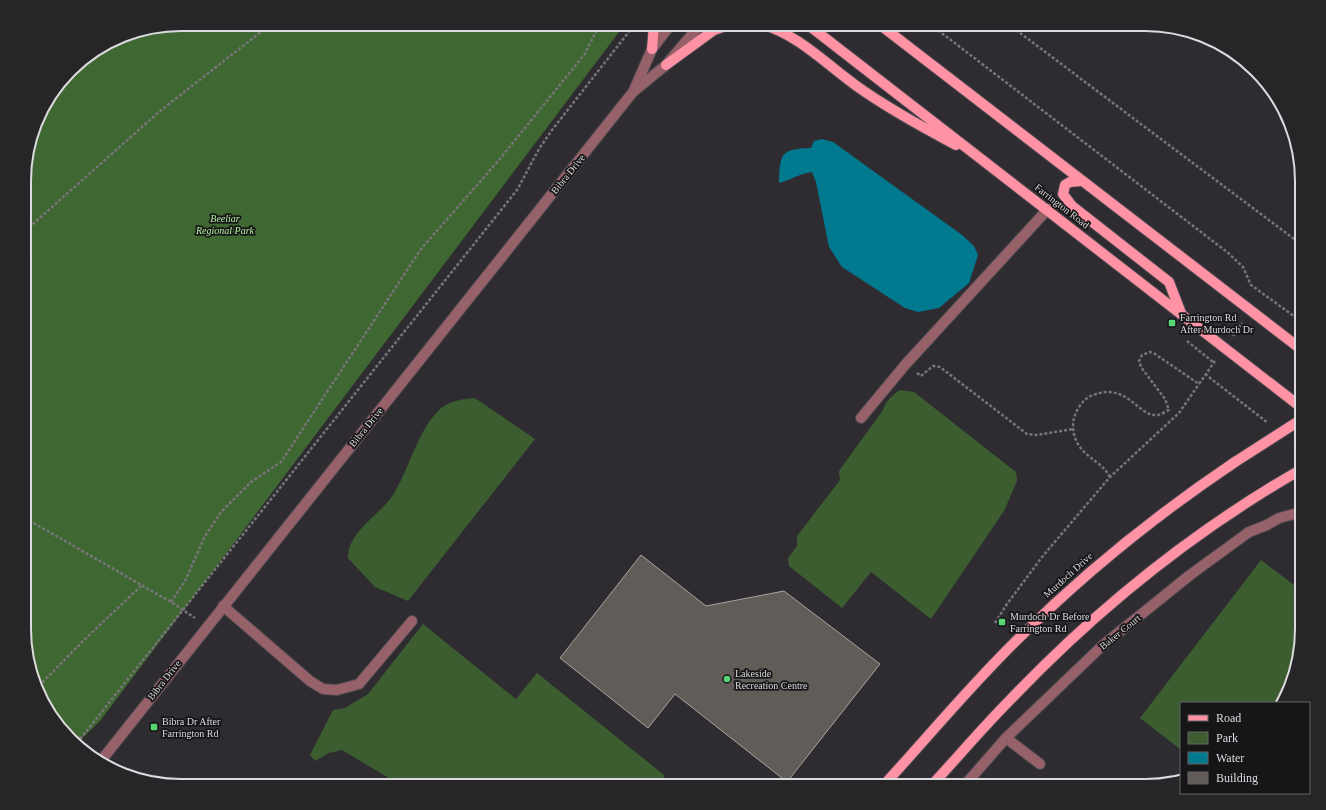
<svg xmlns="http://www.w3.org/2000/svg" width="1326" height="810" viewBox="0 0 1326 810" font-family="Georgia,serif">
	<rect width="100%" height="100%" fill="#2e2c31"/>
	<g fill="#3b5d30">
		<path d="M900 390 914 392 1016 472 1017 481 1004 511 931 619 871 572 842 608 789 566 788 558 797 546V536L840 480 839 471 883 410C886 401 892 395 900 390Z"/>
		<path d="M475 398 535 439 408 601 375 587 348 558C348 531 380 515 393 495 410 468 416 434 438 411 448 401 461 399 475 398Z"/>
		<polygon points="1261,560 1302,591 1302,639 1294,680 1282,703 1181,703 1181,750 1140,718"/>
		<polygon points="423,624 516,699 537,673 664,775 664,786 402,786 342,750 329,753 315,761 310,755 333,710 345,708 368,694"/>
	</g>
	<polygon fill="#3f6731" points="181,24 625,24 100,721 77,743 50,716 25,650 25,160 40,111 77,63 121,36"/>
	<path fill="#017a90" d="M822 139 833 142 962 235 974 246 978 255 969 283 939 308 918 312 905 308 842 267 829 247 816 182 812 172C801 173 790 180 779 183 780 154 780 149 811 148L814 141Z"/>
	<polygon fill="#615c57" stroke="#aaa59f" points="641,555 706,606 784,591 880,664 787,782 675,694 648,728 560,658"/>
	<g fill="none" stroke-linecap="round" stroke-linejoin="round">
		<g stroke="#4a484d" stroke-width="12">
			<g id="minor">
				<polyline points="634,90 652,49 671,24"/>
				<polyline points="861,418 905,365 1048,209"/>
				<polyline points="223,606 310,681 323,689 337,690 359,684 412,621"/>
				<polyline points="1006,738 1040,764"/>
				<polyline points="100,762 633,92 666,65 701,24"/>
				<polyline points="964,786 1006,738 1102,646 1190,575 1249,532 1267,525 1279,518 1302,512"/>
			</g>
		</g>
		<g stroke="#4a484d" stroke-width="12">
			<g id="major">
				<path d="M761 24C798 34 827 65 858 87 889 109 922 127 956 145"/>
				<polyline points="807,24 1302,408"/>
				<polyline points="879,24 1302,350"/>
				<polyline points="652,49 654,24"/>
				<polyline points="666,65 714,30 731,24"/>
				<polyline points="1081,181 1070,182 1065,185 1063,194 1072,206 1169,282 1181,313"/>
				<path d="M883 786C927 738 969 687 1016 641 1083 574 1156 515 1235 462"/>
				<path d="M931 786C958 757 983 727 1011 699 1096 610 1195 530 1302 469"/>
			</g>
		</g>
		<g stroke="#77757a" stroke-width="2.5" stroke-dasharray="3 2" stroke-linecap="butt">
			<polyline points="930,24 1227,252 1243,267 1251,285 1302,322"/>
			<polyline points="1008,24 1302,245"/>
			<polyline points="25,231 160,111 271,24"/>
			<polyline points="1233,336 1242,323"/>
			<polyline points="1187,341 1213,362"/>
			<polyline points="917,373 921,376 933,366 940,367 1027,434 1037,435 1073,429"/>
			<polyline points="1205,374 1268,423"/>
			<polyline points="1294,443 1302,449"/>
			<path d="M1110 477C1103 463 1086 458 1078 444 1073 436 1072 426 1074 418 1077 408 1084 398 1093 395 1128 382 1138 417 1157 415 1161 415 1166 411 1169 410L1165 399 1141 367 1139 361 1142 355 1150 352 1155 354 1199 384 1215 361"/>
			<polyline points="25,518 171,602 195,618"/>
			<polyline points="171,602 185,581 205,536 221,512 251,482 281,462 421,249 499,160 584,55 600,24"/>
			<polyline points="995,623 1007,604 1042,557 1110,477 1179,413 1199,384"/>
			<polyline points="39,686 82,642 142,585"/>
			<polyline points="77,743 517,190 539,149 552,130 635,24"/>
		</g>
		<use href="#minor" stroke="#966169" stroke-width="10"/>
		<use href="#major" stroke="#ff93a5" stroke-width="10"/>
		<g stroke="#4a484d" stroke-width="12" stroke-linecap="butt">
			<polyline id="major-bridge" points="1235,462 1302,419"/>
		</g>
		<use href="#major-bridge" stroke="#ff93a5" stroke-width="10"/>
	</g>
	<g fill="#55d672" stroke="#161517" stroke-width="1.5">
		<rect x="1168" y="319" width="8" height="8" rx="2"/>
		<rect x="998" y="618" width="8" height="8" rx="2"/>
		<circle cx="727" cy="679" r="4"/>
		<rect x="150" y="723" width="8" height="8" rx="2"/>
	</g>
	<g text-anchor="middle" dominant-baseline="central" stroke-width="3.5" stroke-linejoin="round" paint-order="stroke">
		<g font-size="10" fill="#dcdade" stroke="#161517">
			<text transform="translate(568 174) rotate(-51)">Bibra Drive</text>
			<text transform="translate(1062 206) rotate(38)">Farrington Road</text>
			<text transform="translate(366 427) rotate(-51)">Bibra Drive</text>
			<text transform="translate(1068 575) rotate(-42)">Murdoch Drive</text>
			<text transform="translate(1120 632) rotate(-39)">Baker Court</text>
			<text transform="translate(164 680) rotate(-52)">Bibra Drive</text>
		</g>
		<g font-size="10" font-style="italic" fill="#b7f5a4" stroke="#161517">
			<text x="225" y="218">Beeliar<tspan x="225" dy="12">Regional Park</tspan></text>
		</g>
		<g font-size="10" fill="#dcdade" stroke="#161517" text-anchor="start">
			<text x="1180" y="317">Farrington Rd<tspan x="1180" dy="12">After Murdoch Dr</tspan></text>
			<text x="1010" y="616">Murdoch Dr Before<tspan x="1010" dy="12">Farrington Rd</tspan></text>
			<text x="735" y="673">Lakeside<tspan x="735" dy="12">Recreation Centre</tspan></text>
			<text x="162" y="721">Bibra Dr After<tspan x="162" dy="12">Farrington Rd</tspan></text>
		</g>
	</g>
	<path d="M0 0H1326V810H0ZM181 31H1145A150 150 0 0 1 1295 181V629A150 150 0 0 1 1145 779H181A150 150 0 0 1 31 629V181A150 150 0 0 1 181 31Z" fill="#262527" fill-rule="evenodd"/>
	<path fill="none" stroke="#dcdade" stroke-width="2" d="M181 31H1145A150 150 0 0 1 1295 181V629A150 150 0 0 1 1145 779H181A150 150 0 0 1 31 629V181A150 150 0 0 1 181 31Z"/>
	<rect x="1180" y="702" width="130" height="92" fill="#161517" stroke="#656467"/>
	<rect x="1188" y="715" width="20" height="6" fill="#ff93a5" stroke="#656467"/>
	<text x="1216" y="722" font-size="12" fill="#dcdade">Road</text>
	<rect x="1188" y="732" width="20" height="12" fill="#3b5d30" stroke="#656467"/>
	<text x="1216" y="742" font-size="12" fill="#dcdade">Park</text>
	<rect x="1188" y="752" width="20" height="12" fill="#017a90" stroke="#656467"/>
	<text x="1216" y="762" font-size="12" fill="#dcdade">Water</text>
	<rect x="1188" y="772" width="20" height="12" fill="#615c57" stroke="#656467"/>
	<text x="1216" y="782" font-size="12" fill="#dcdade">Building</text>
</svg>
